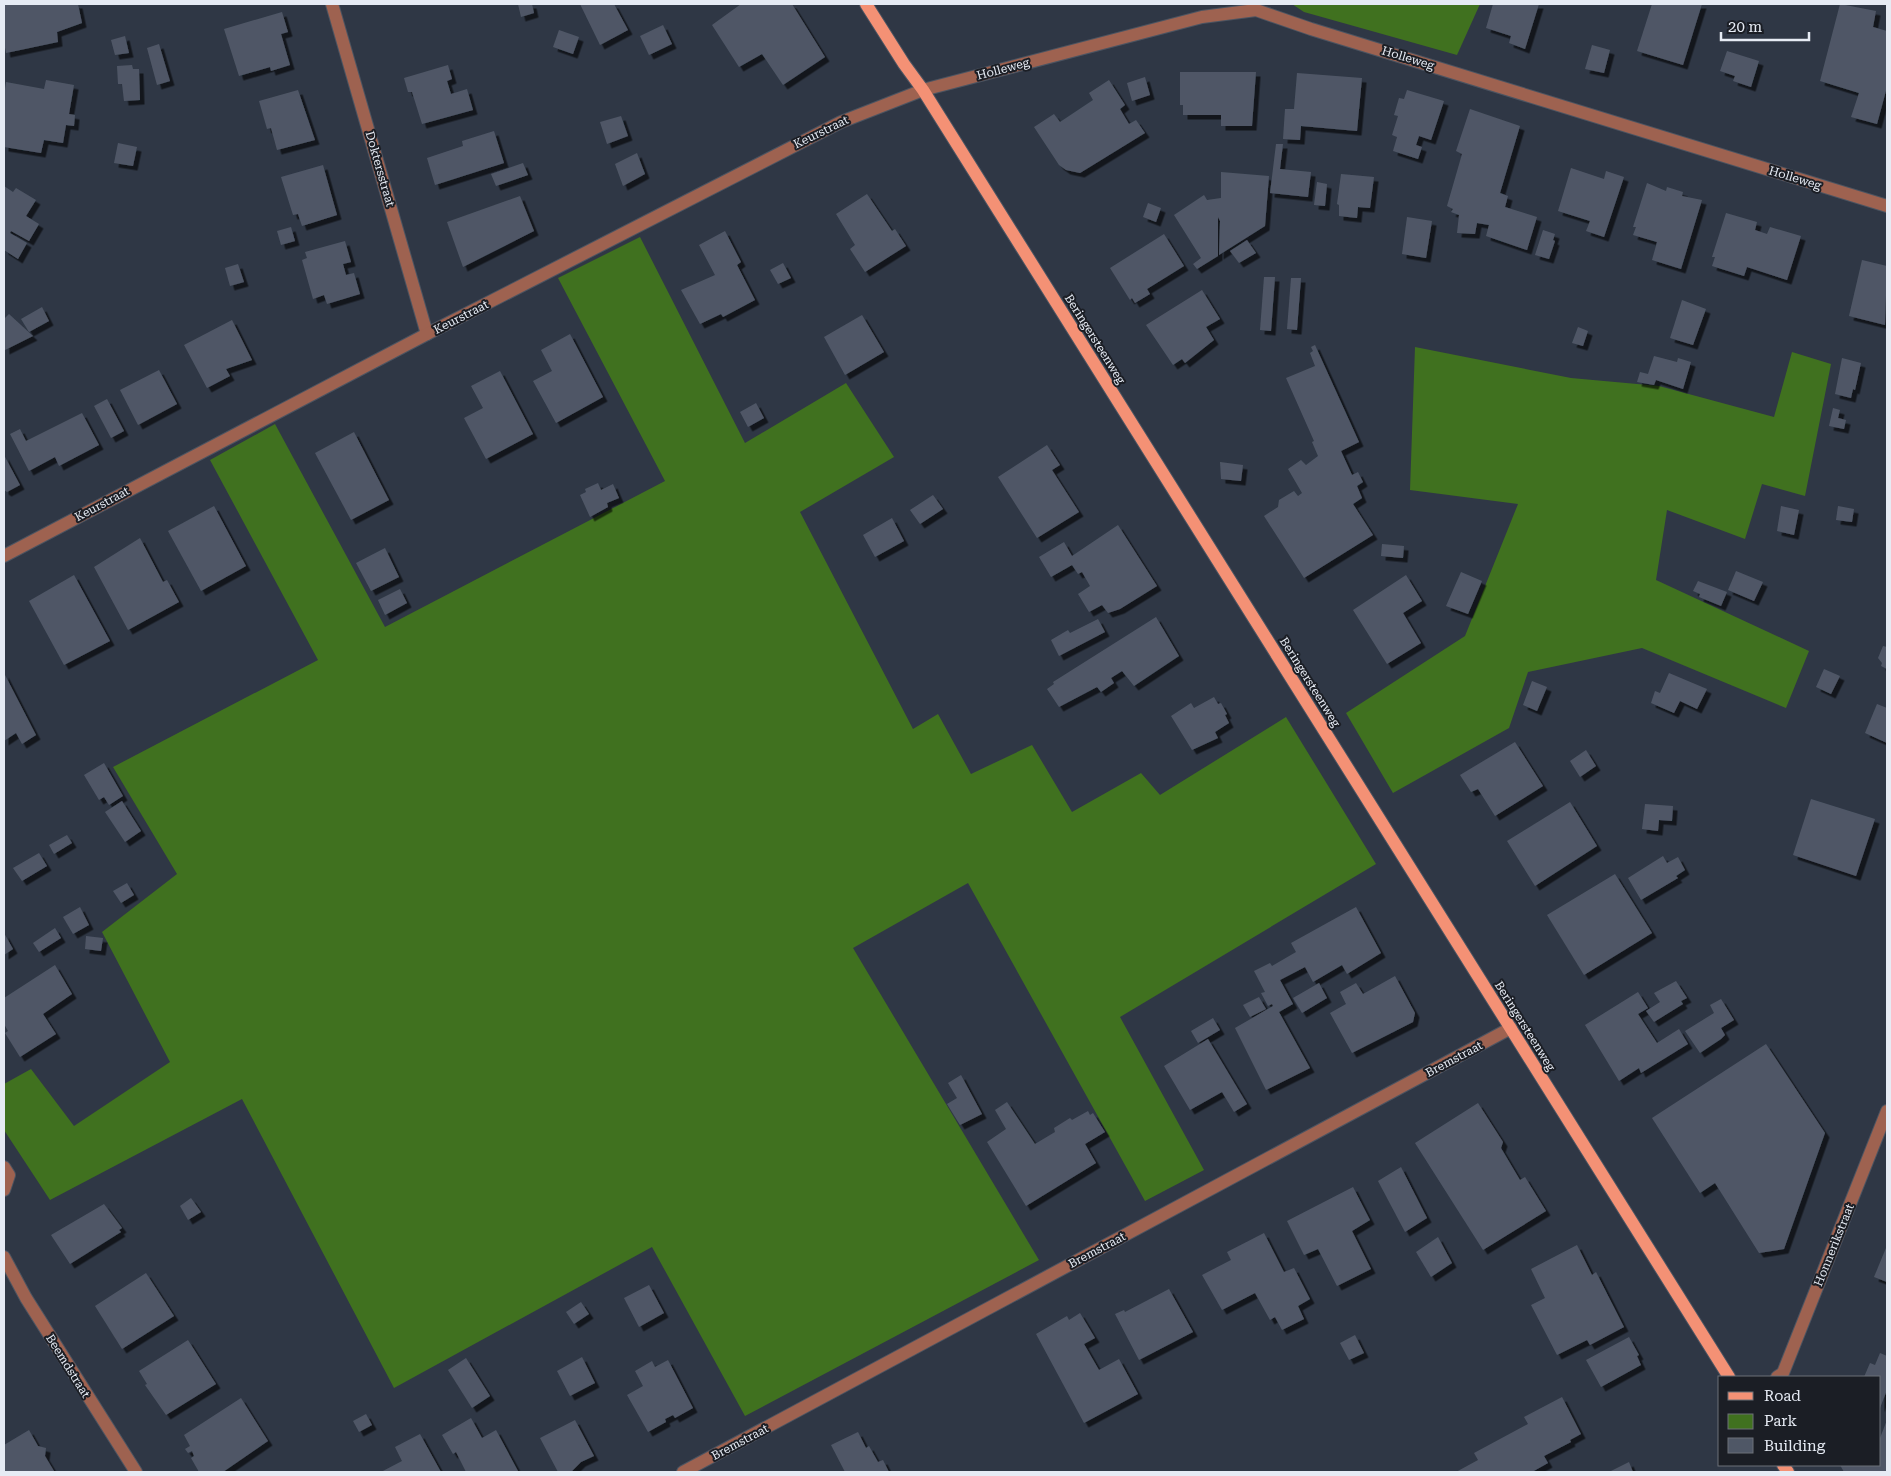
<svg xmlns="http://www.w3.org/2000/svg" width="1891" height="1476" viewBox="0 0 1891 1476" font-family="'Roboto Serif',serif">
	<defs>
		<filter id="shadow"><feDropShadow dx="4.5" dy="4.5" stdDeviation="0" flood-color="#0009"/></filter>
	</defs>
	<rect width="100%" height="100%" fill="#2f3745"/>
	<g fill="#40711f">
		<polygon points="1292,4 1480,4 1457,55 1304,12"/>
		<polygon points="640,237 745,443 846,383 894,457 800,512 913,729 938,714 971,774 1032,745 1072,812 1141,773 1160,795 1286,717 1376,864 1120,1017 1204,1170 1145,1201 968,883 853,948 1039,1260 745,1416 652,1247 394,1388 242,1099 50,1200 4,1130 4,1084 31,1069 74,1126 170,1062 102,932 177,874 113,767 318,660 210,460 275,424 385,627 665,481 558,278"/>
		<polygon points="1415,347 1571,378 1659,386 1774,417 1792,352 1831,364 1805,496 1762,484 1745,539 1667,510 1656,580 1809,651 1786,708 1642,648 1528,672 1509,728 1393,793 1346,713 1465,636 1518,504 1410,490"/>
	</g>
	<g fill="#4f5766" filter="url(#shadow)">
		<polygon points="4,4 78,4 82,23 57,32 58,42 6,53 4,42"/>
		<polygon points="518,4 532,4 534,13 521,17"/>
		<polygon points="580,4 614,4 628,30 600,45"/>
		<polygon points="741,4 792,4 825,57 783,85 762,54 739,67 712,25"/>
		<polygon points="1493,4 1539,4 1525,49 1509,43 1511,36 1486,28"/>
		<polygon points="1652,4 1702,4 1683,65 1637,51"/>
		<polygon points="1840,4 1876,11 1873,27 1887,31 1887,87 1877,124 1851,117 1859,93 1820,81"/>
		<polygon points="282,12 288,32 281,34 290,65 271,71 270,67 239,76 224,29"/>
		<polygon points="663,25 672,44 649,55 640,36"/>
		<polygon points="559,30 579,37 573,54 553,47"/>
		<polygon points="125,36 129,53 115,55 111,40"/>
		<polygon points="159,44 170,81 157,85 147,48"/>
		<polygon points="1592,45 1610,50 1604,73 1585,69"/>
		<polygon points="1727,51 1759,61 1751,87 1733,81 1735,76 1720,71"/>
		<polygon points="132,65 133,69 139,69 140,100 124,101 122,84 118,84 117,66"/>
		<polygon points="448,65 452,79 447,81 451,94 467,89 473,110 422,124 412,92 408,92 404,78"/>
		<polygon points="1180,72 1256,72 1252,126 1221,126 1221,115 1183,115 1183,105 1180,105"/>
		<polygon points="1297,73 1362,78 1357,131 1301,126 1300,140 1283,139 1285,109 1294,109"/>
		<polygon points="1145,77 1150,95 1132,101 1127,83"/>
		<polygon points="46,80 74,85 69,114 75,115 74,126 66,125 63,143 44,140 41,153 4,147 4,96 6,82 44,89"/>
		<polygon points="1109,80 1125,105 1120,109 1129,124 1136,120 1145,133 1080,173 1066,170 1059,165 1034,127 1054,114 1060,122 1093,100 1089,93"/>
		<polygon points="298,90 315,140 277,150 271,128 267,129 259,101"/>
		<polygon points="1407,90 1444,101 1431,140 1419,136 1416,145 1422,147 1418,159 1393,151 1397,137 1392,135 1398,116 1394,115 1399,98 1404,99"/>
		<polygon points="1470,109 1520,126 1500,193 1508,196 1505,207 1537,217 1527,250 1486,236 1489,225 1477,223 1475,234 1457,233 1459,215 1451,212 1453,209 1447,206 1462,154 1456,151"/>
		<polygon points="621,116 628,136 607,144 600,122"/>
		<polygon points="494,131 504,163 435,185 427,158 463,146 462,141"/>
		<polygon points="118,143 137,147 133,166 114,163"/>
		<polygon points="1276,144 1283,144 1280,169 1311,172 1308,197 1270,193"/>
		<polygon points="637,153 645,174 623,186 615,164"/>
		<polygon points="523,163 528,175 496,186 491,174"/>
		<polygon points="323,165 337,215 302,226 298,214 293,215 281,177"/>
		<polygon points="1571,168 1604,179 1606,171 1624,177 1604,237 1586,231 1590,221 1558,211"/>
		<polygon points="1221,172 1269,176 1265,226 1219,255 1220,221 1218,217 1218,256 1197,269 1193,264 1201,258 1174,215 1204,195 1207,200 1221,198"/>
		<polygon points="1341,174 1374,177 1370,208 1358,207 1357,218 1339,216 1339,205 1337,204"/>
		<polygon points="1317,182 1327,184 1325,206 1314,205"/>
		<polygon points="1647,183 1666,191 1667,187 1683,192 1682,196 1702,200 1681,269 1652,260 1657,242 1633,235 1636,227 1633,227"/>
		<polygon points="4,186 13,192 16,188 36,200 26,216 39,224 29,241 11,231 10,233 27,243 18,259 4,250"/>
		<polygon points="867,194 892,231 895,229 906,246 865,272 850,249 855,245 836,214"/>
		<polygon points="520,196 534,231 463,267 447,222"/>
		<polygon points="1148,203 1161,208 1156,222 1143,217"/>
		<polygon points="1726,213 1757,222 1755,230 1767,234 1770,227 1801,236 1787,280 1747,267 1744,276 1712,266 1715,257 1712,257"/>
		<polygon points="1407,217 1432,221 1426,258 1402,254"/>
		<polygon points="291,227 295,241 281,245 277,231"/>
		<polygon points="1543,230 1555,234 1553,240 1555,241 1549,259 1535,255"/>
		<polygon points="725,231 741,262 737,265 755,300 723,317 721,314 700,324 681,290 715,275 699,245"/>
		<polygon points="1164,234 1184,266 1147,289 1150,294 1135,303 1132,298 1130,300 1110,268"/>
		<polygon points="1247,240 1256,253 1239,263 1230,251"/>
		<polygon points="345,241 351,262 343,264 346,275 354,273 360,294 327,304 324,295 313,299 302,260 307,258 305,252"/>
		<polygon points="1862,260 1887,266 1885,325 1849,316"/>
		<polygon points="783,263 791,278 778,284 770,270"/>
		<polygon points="238,264 244,282 230,286 225,268"/>
		<polygon points="1264,277 1275,277 1271,331 1260,330"/>
		<polygon points="1291,278 1301,278 1297,330 1287,329"/>
		<polygon points="1202,290 1220,319 1206,327 1214,340 1185,363 1182,359 1173,365 1146,325"/>
		<polygon points="1682,300 1706,309 1693,345 1670,338"/>
		<polygon points="42,307 49,321 29,332 21,319"/>
		<polygon points="9,314 33,336 5,350 4,319"/>
		<polygon points="862,315 884,352 845,375 824,337"/>
		<polygon points="232,320 252,360 226,369 230,376 207,388 184,345"/>
		<polygon points="1578,327 1588,331 1583,346 1572,343"/>
		<polygon points="570,334 603,397 556,423 533,381 552,371 541,350"/>
		<polygon points="1315,345 1359,442 1341,451 1352,475 1358,472 1363,482 1357,486 1362,498 1353,504 1373,535 1304,578 1264,516 1278,507 1279,500 1294,491 1298,496 1302,493 1288,469 1301,460 1306,465 1318,456 1312,442 1314,441 1286,378 1315,366 1310,353 1313,351 1311,347"/>
		<polygon points="1654,356 1677,362 1678,358 1691,362 1683,389 1656,380 1654,385 1637,382 1640,372 1648,374"/>
		<polygon points="1842,358 1861,363 1855,390 1853,389 1851,398 1835,394"/>
		<polygon points="159,370 177,404 138,425 120,390"/>
		<polygon points="500,371 533,434 486,459 464,418 483,408 471,386"/>
		<polygon points="107,399 124,431 111,438 94,406"/>
		<polygon points="756,403 764,418 748,427 740,412"/>
		<polygon points="1833,408 1840,410 1838,418 1846,420 1844,429 1829,426"/>
		<polygon points="82,413 99,445 59,466 55,457 29,471 10,434 20,429 26,441"/>
		<polygon points="354,432 389,500 351,520 315,453"/>
		<polygon points="1047,445 1060,465 1052,470 1079,512 1037,538 998,477"/>
		<polygon points="4,455 20,485 7,492 4,490"/>
		<polygon points="1220,462 1243,465 1241,481 1221,479"/>
		<polygon points="598,483 601,490 613,484 619,498 607,503 608,507 590,517 580,495 586,492 585,489"/>
		<polygon points="933,495 943,509 920,524 910,510"/>
		<polygon points="214,506 246,566 201,591 168,531"/>
		<polygon points="1781,506 1799,510 1794,535 1777,531"/>
		<polygon points="1838,506 1854,509 1852,522 1836,520"/>
		<polygon points="892,518 904,541 875,557 863,535"/>
		<polygon points="1118,525 1157,586 1120,609 1108,613 1102,605 1089,612 1078,594 1090,586 1082,572 1078,574 1072,565 1051,577 1039,557 1064,542 1072,556"/>
		<polygon points="140,538 163,582 167,580 179,602 128,630 94,567"/>
		<polygon points="1382,544 1404,546 1403,558 1381,556"/>
		<polygon points="385,548 399,577 371,591 356,563"/>
		<polygon points="1736,571 1763,582 1754,601 1728,590"/>
		<polygon points="1461,572 1482,581 1468,614 1446,606"/>
		<polygon points="74,575 110,641 64,665 29,601"/>
		<polygon points="1406,575 1422,601 1403,613 1421,643 1387,664 1353,610"/>
		<polygon points="1698,581 1727,592 1721,606 1699,597 1700,594 1693,591"/>
		<polygon points="400,589 407,603 385,615 378,600"/>
		<polygon points="1156,617 1179,656 1134,686 1122,671 1111,678 1114,683 1101,692 1097,687 1059,707 1047,689 1054,684 1053,682"/>
		<polygon points="1098,619 1105,632 1059,656 1051,640 1068,630 1070,633"/>
		<polygon points="1883,646 1887,647 1887,669 1881,666 1882,663 1878,658"/>
		<polygon points="1824,669 1840,676 1831,694 1816,687"/>
		<polygon points="4,673 36,735 22,744 16,733 4,741"/>
		<polygon points="1669,673 1707,689 1697,709 1680,701 1674,713 1651,703 1655,691 1660,693"/>
		<polygon points="1532,681 1547,687 1537,711 1523,705"/>
		<polygon points="1214,697 1218,704 1221,703 1227,714 1225,715 1229,723 1215,732 1218,738 1192,750 1171,716 1191,703 1194,708"/>
		<polygon points="1877,704 1887,708 1887,743 1865,733"/>
		<polygon points="1515,742 1543,786 1495,816 1478,789 1471,792 1460,775"/>
		<polygon points="1586,750 1596,766 1580,777 1570,761"/>
		<polygon points="104,763 123,796 109,805 104,797 99,800 84,775"/>
		<polygon points="1811,799 1875,819 1856,876 1793,855"/>
		<polygon points="122,801 141,831 125,842 105,812"/>
		<polygon points="1570,802 1597,846 1535,886 1507,841"/>
		<polygon points="1645,804 1673,806 1672,821 1659,820 1658,831 1642,829"/>
		<polygon points="67,835 72,843 54,854 49,845"/>
		<polygon points="39,853 47,866 22,881 13,868"/>
		<polygon points="1663,856 1667,863 1678,857 1685,870 1676,876 1678,878 1641,900 1628,878"/>
		<polygon points="1615,874 1652,933 1584,975 1547,915"/>
		<polygon points="127,883 134,895 121,903 113,891"/>
		<polygon points="80,907 89,925 73,934 63,917"/>
		<polygon points="1356,907 1381,953 1347,974 1342,965 1313,982 1305,967 1280,980 1293,1004 1279,1012 1310,1068 1266,1090 1235,1028 1273,1006 1272,1004 1268,1006 1261,993 1265,992 1254,971 1270,963 1272,966 1296,952 1291,943"/>
		<polygon points="55,928 61,938 39,952 33,943"/>
		<polygon points="4,933 13,949 4,955"/>
		<polygon points="86,936 103,938 101,951 85,949"/>
		<polygon points="55,965 72,994 43,1014 56,1034 20,1057 5,1033 8,1031 4,1024 4,998"/>
		<polygon points="1395,976 1415,1013 1413,1022 1352,1053 1330,1013 1346,1004 1340,992 1356,983 1363,994"/>
		<polygon points="1676,981 1687,998 1681,1001 1683,1004 1654,1022 1646,1011 1660,1002 1654,993"/>
		<polygon points="1319,983 1327,998 1302,1013 1293,998"/>
		<polygon points="1638,992 1648,1008 1638,1014 1657,1043 1679,1029 1688,1044 1641,1073 1639,1068 1619,1081 1585,1025"/>
		<polygon points="1259,997 1266,1009 1250,1017 1243,1005"/>
		<polygon points="1721,999 1734,1020 1721,1028 1725,1035 1721,1039 1700,1053 1685,1031 1714,1013 1710,1005"/>
		<polygon points="1213,1018 1220,1030 1198,1043 1191,1031"/>
		<polygon points="1208,1039 1247,1104 1234,1112 1222,1092 1190,1110 1164,1066"/>
		<polygon points="1766,1044 1825,1133 1784,1249 1759,1253 1715,1183 1700,1193 1652,1118"/>
		<polygon points="961,1075 982,1114 960,1125 947,1104 957,1098 948,1083"/>
		<polygon points="1007,1102 1035,1144 1055,1132 1054,1128 1070,1118 1072,1120 1088,1111 1090,1115 1093,1113 1105,1132 1085,1144 1096,1163 1026,1206 987,1142 1006,1129 995,1110"/>
		<polygon points="1478,1103 1503,1142 1501,1148 1520,1180 1525,1177 1546,1211 1483,1250 1415,1143"/>
		<polygon points="1401,1167 1427,1218 1405,1232 1378,1181"/>
		<polygon points="1353,1187 1370,1220 1352,1231 1371,1269 1337,1286 1318,1249 1304,1255 1287,1221"/>
		<polygon points="191,1198 201,1212 188,1220 180,1206"/>
		<polygon points="104,1204 122,1228 119,1230 121,1232 70,1264 51,1235"/>
		<polygon points="1264,1233 1284,1272 1294,1268 1310,1299 1298,1306 1304,1319 1282,1330 1275,1317 1270,1320 1255,1293 1222,1310 1202,1275 1231,1260 1227,1252"/>
		<polygon points="1438,1237 1452,1263 1431,1277 1416,1252"/>
		<polygon points="1577,1245 1592,1275 1596,1272 1624,1327 1590,1345 1587,1340 1557,1355 1531,1305 1545,1298 1531,1269"/>
		<polygon points="1886,1248 1887,1249 1887,1282 1874,1277"/>
		<polygon points="146,1273 174,1316 122,1349 95,1306"/>
		<polygon points="649,1285 664,1313 639,1327 624,1298"/>
		<polygon points="1169,1289 1193,1332 1139,1360 1115,1314 1124,1310 1125,1312"/>
		<polygon points="581,1302 589,1314 574,1324 566,1312"/>
		<polygon points="1080,1313 1095,1338 1084,1344 1099,1370 1119,1359 1138,1394 1084,1423 1036,1334 1067,1316 1069,1320"/>
		<polygon points="1355,1335 1364,1353 1349,1360 1340,1343"/>
		<polygon points="1629,1337 1639,1355 1637,1356 1641,1365 1601,1387 1586,1360"/>
		<polygon points="188,1340 216,1384 166,1415 145,1385 147,1384 139,1371"/>
		<polygon points="1880,1353 1887,1356 1887,1390 1880,1408 1880,1377 1864,1377 1870,1363 1875,1365"/>
		<polygon points="582,1357 595,1383 570,1396 557,1371"/>
		<polygon points="466,1358 490,1396 472,1408 448,1370"/>
		<polygon points="668,1360 693,1408 675,1418 673,1415 665,1419 666,1422 648,1432 627,1395 643,1386 635,1371 652,1361 655,1367"/>
		<polygon points="1562,1397 1581,1434 1570,1440 1571,1442 1544,1456 1548,1463 1532,1472 1456,1472 1478,1460 1474,1453 1528,1424 1524,1417"/>
		<polygon points="241,1398 268,1441 223,1472 199,1472 191,1458 194,1456 192,1451 188,1453 185,1449 190,1446 184,1435"/>
		<polygon points="366,1414 372,1425 359,1432 353,1421"/>
		<polygon points="471,1418 482,1438 496,1430 518,1471 466,1472 456,1452 453,1454 442,1435"/>
		<polygon points="575,1420 594,1456 581,1462 571,1472 558,1472 540,1438"/>
		<polygon points="1887,1420 1887,1472 1844,1472 1840,1465 1880,1465 1880,1438"/>
		<polygon points="29,1430 38,1446 46,1448 45,1456 54,1471 4,1472 4,1445"/>
		<polygon points="858,1432 866,1448 869,1446 878,1462 883,1460 889,1472 845,1472 831,1445"/>
		<polygon points="420,1434 441,1472 381,1472 402,1461 395,1447"/>
		<polygon points="1629,1462 1633,1472 1609,1472"/>
	</g>
	<g fill="none" stroke-linecap="round" stroke-linejoin="round">
		<g stroke="#4c5461" stroke-width="14">
			<g id="minor">
				<polyline points="332,4 427,334"/>
				<polyline points="4,556 427,334 841,122 923,90 1202,17 1256,10 1311,29 1887,206"/>
				<polyline points="4,1167 9,1175 4,1190"/>
				<polyline points="4,1257 26,1298 136,1472"/>
				<polyline points="1777,1377 1783,1373 1887,1111"/>
				<polyline points="683,1472 1511,1028"/>
			</g>
		</g>
		<g stroke="#4c5461" stroke-width="14">
			<g id="major">
				<polyline points="866,4 904,64 923,90 1729,1377"/>
				<polyline points="1783,1465 1788,1472"/>
			</g>
		</g>
		<use href="#minor" stroke="#9e6250" stroke-width="12"/>
		<use href="#major" stroke="#f49175" stroke-width="12"/>
	</g>
	<g text-anchor="middle" dominant-baseline="central" stroke-width="4" stroke-linejoin="round" paint-order="stroke">
		<g font-size="12" fill="#e6ebf4" stroke="#1b1e25">
			<text transform="translate(1408 58) rotate(17)">Holleweg</text>
			<text transform="translate(1003 69) rotate(-15)">Holleweg</text>
			<text transform="translate(821 132) rotate(-26)">Keurstraat</text>
			<text transform="translate(380 169) rotate(74)">Doktersstraat</text>
			<text transform="translate(1795 178) rotate(17)">Holleweg</text>
			<text transform="translate(461 317) rotate(-27)">Keurstraat</text>
			<text transform="translate(1095 339) rotate(58)">Beringersteenweg</text>
			<text transform="translate(102 504) rotate(-28)">Keurstraat</text>
			<text transform="translate(1310 682) rotate(58)">Beringersteenweg</text>
			<text transform="translate(1525 1026) rotate(58)">Beringersteenweg</text>
			<text transform="translate(1454 1059) rotate(-28)">Bremstraat</text>
			<text transform="translate(1834 1245) rotate(-68)">Honnerikstraat</text>
			<text transform="translate(1097 1250) rotate(-28)">Bremstraat</text>
			<text transform="translate(68 1366) rotate(58)">Beemdstraat</text>
			<text transform="translate(740 1442) rotate(-28)">Bremstraat</text>
		</g>
	</g>
	<rect width="1891" height="1476" fill="none" stroke="#e6ebf4" stroke-width="10"/>
	<rect x="1718" y="1376" width="162" height="90" fill="#1b1e25" stroke="#6c7078"/>
	<rect x="1728" y="1392" width="25" height="8" fill="#f49175" stroke="#6c7078"/>
	<text x="1764" y="1401" font-size="15" fill="#e6ebf4">Road</text>
	<rect x="1728" y="1414" width="25" height="15" fill="#40711f" stroke="#6c7078"/>
	<text x="1764" y="1426" font-size="15" fill="#e6ebf4">Park</text>
	<rect x="1728" y="1438" width="25" height="15" fill="#4f5766" stroke="#6c7078"/>
	<text x="1764" y="1451" font-size="15" fill="#e6ebf4">Building</text>
	<path d="M1721 32v8h88v-8" fill="none" stroke="#e6ebf4" stroke-width="2.5"/>
	<text x="1728" y="32" font-size="15" fill="#e6ebf4" stroke="#1b1e25" stroke-width="4" paint-order="stroke">20 m</text>
</svg>
